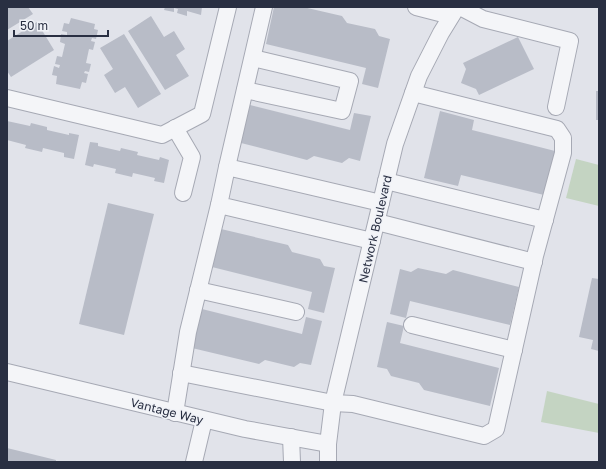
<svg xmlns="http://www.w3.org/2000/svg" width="606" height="469" viewBox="0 0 606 469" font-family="'Golos Text',sans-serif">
	<rect width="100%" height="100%" fill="#e1e3ea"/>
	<g fill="#c4d4c2">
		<polygon points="576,159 599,165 599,206 566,198"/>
		<polygon points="547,391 599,404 599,433 541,422"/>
	</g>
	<g fill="#b8bcc7">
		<polygon points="7,7 28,7 33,14 7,30"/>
		<polygon points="165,7 202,7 201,15 187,11 187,16 177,13 178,9 174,8 174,12 164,10"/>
		<polygon points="274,7 303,7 342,16 347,23 375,29 379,36 390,39 378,88 362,84 366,68 266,44"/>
		<polygon points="151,16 164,37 174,31 185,49 176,55 189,76 165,90 128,31"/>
		<polygon points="71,18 95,24 94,29 98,30 96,39 92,38 91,41 95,42 93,50 89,49 86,63 91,64 89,72 85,71 84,73 88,74 86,83 82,82 80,89 56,84 57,76 52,75 54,66 59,68 60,65 55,64 57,56 62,57 65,44 60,42 61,34 67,35 67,32 62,31 64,23 69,24"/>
		<polygon points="37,22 54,50 11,77 7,71 7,41"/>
		<polygon points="124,34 161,94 138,108 125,87 115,93 104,75 113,69 100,48"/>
		<polygon points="518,37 534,69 479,95 476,89 461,83 466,69 463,63"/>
		<rect x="596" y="91" width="3" height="29"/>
		<polygon points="250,105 350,130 354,113 371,116 360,161 349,158 342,163 314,156 307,160 241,143"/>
		<polygon points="440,111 474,120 472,130 555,151 544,195 461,175 458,186 424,178"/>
		<polygon points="7,121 30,126 31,123 47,127 47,130 69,135 69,133 79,135 74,159 64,157 64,153 43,148 42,152 25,148 26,145 7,140"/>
		<polygon points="90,142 98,143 98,146 120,151 121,148 138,152 137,155 159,160 160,157 169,160 164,183 154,181 155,178 133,173 132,177 115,173 116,169 94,164 93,167 85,165"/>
		<polygon points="108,203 154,214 124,335 79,324"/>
		<polygon points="221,229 288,245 292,252 320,259 324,266 335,268 324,313 308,309 312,292 212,267"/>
		<polygon points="418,268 446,274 453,270 519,287 510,325 410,301 406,318 390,314 400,269 411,272"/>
		<polygon points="592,278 599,279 599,351 591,349 593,340 579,337"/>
		<polygon points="202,309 302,334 306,317 322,321 311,365 300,363 294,367 265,360 259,364 192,348"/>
		<polygon points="387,322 404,326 400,343 499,368 490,406 424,390 419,383 391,376 387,369 377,367"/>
		<polygon points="7,448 56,460 56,462 7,462"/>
	</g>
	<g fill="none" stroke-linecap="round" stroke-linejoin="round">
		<g stroke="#a6a9b4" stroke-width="18">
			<g id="minor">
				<polyline points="416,7 451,16"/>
				<polyline points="460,7 483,19 570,41 556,107"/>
				<polyline points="245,90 342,111 350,81 253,58"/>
				<polyline points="7,98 162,135 202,114 228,7"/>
				<polyline points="175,128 192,157 183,193"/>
				<polyline points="227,167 264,7"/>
				<polyline points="386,181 545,220"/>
				<polyline points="377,222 534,262"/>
				<polyline points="372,241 219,205 227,167 381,203"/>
				<polyline points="198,290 296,312"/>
				<polyline points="412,325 514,350"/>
				<polyline points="7,372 245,429 328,444"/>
				<polyline points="181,373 333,403 353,404 484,436 496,429 535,256 563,153 563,138 557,129 413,93"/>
				<polyline points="175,413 188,332 219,205"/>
				<polyline points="291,437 292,462"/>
				<polyline points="194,462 204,420"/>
				<polyline points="328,462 328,444 333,403 395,144 419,76 441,33 457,7"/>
			</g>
		</g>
		<use href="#minor" stroke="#f4f5f8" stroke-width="16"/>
	</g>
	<g text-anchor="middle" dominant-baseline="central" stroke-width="3" stroke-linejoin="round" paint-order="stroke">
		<g font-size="12" fill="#292f42" stroke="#f0f2f7">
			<text transform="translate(375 229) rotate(-77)">Network Boulevard</text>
			<text transform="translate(167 411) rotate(14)">Vantage Way</text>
		</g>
	</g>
	<rect width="606" height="469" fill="none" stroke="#292f42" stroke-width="16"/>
	<path d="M14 30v6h94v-6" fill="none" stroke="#292f42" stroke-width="2"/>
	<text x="20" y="30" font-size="12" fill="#292f42" stroke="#f0f2f7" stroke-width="3" paint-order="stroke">50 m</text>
</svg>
